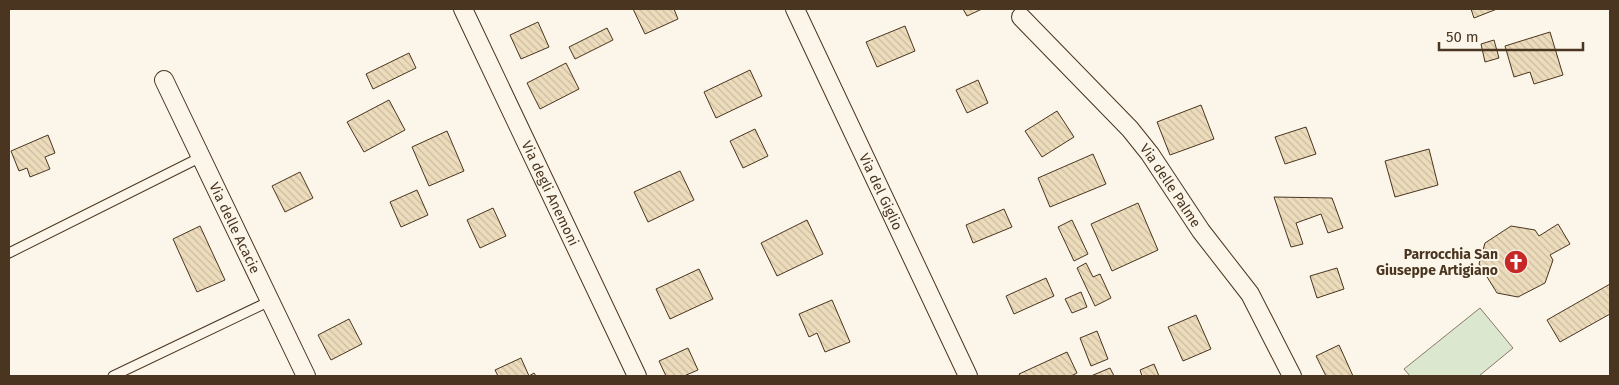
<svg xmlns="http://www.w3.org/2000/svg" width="1619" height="385" viewBox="0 0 1619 385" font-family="'Fira Sans',sans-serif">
	<defs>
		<pattern id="building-back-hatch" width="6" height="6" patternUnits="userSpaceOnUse" patternTransform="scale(1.25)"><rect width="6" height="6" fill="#ecdcbc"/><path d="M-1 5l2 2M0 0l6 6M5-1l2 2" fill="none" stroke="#ccbda1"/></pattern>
	</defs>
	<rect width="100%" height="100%" fill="#fbf6e9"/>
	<polygon fill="#dce7d0" stroke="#887966" points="1480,308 1513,348 1479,376 1410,376 1404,369"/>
	<g fill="url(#building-back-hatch)" stroke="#4a3520">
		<polygon points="633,9 674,9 678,19 645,34"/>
		<polygon points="963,9 982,9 967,16"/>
		<polygon points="1471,9 1497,9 1474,18"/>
		<polygon points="538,22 549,47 521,59 510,35"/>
		<polygon points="905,26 915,51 877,67 866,42"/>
		<polygon points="607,28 613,40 575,59 569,47"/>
		<polygon points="1550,32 1563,75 1534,84 1530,72 1514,77 1505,46"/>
		<polygon points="1494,40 1499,58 1485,62 1481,44"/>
		<polygon points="409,53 416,68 373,89 366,74"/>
		<polygon points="566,63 579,89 540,109 527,83"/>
		<polygon points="750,70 762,96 716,118 704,92"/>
		<polygon points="978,80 988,103 967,113 956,90"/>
		<polygon points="389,100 405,130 364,152 347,122"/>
		<polygon points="1201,105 1214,139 1170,155 1157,122"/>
		<polygon points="1057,111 1074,137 1042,157 1025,131"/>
		<polygon points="1306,127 1316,154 1285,164 1275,137"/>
		<polygon points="755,129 768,156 743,168 730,141"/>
		<polygon points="447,131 464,171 429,186 412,147"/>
		<polygon points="48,135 55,153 45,157 50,169 30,177 27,168 19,171 11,151"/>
		<polygon points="1429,149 1438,185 1395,197 1385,161"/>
		<polygon points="1093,154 1106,184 1050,207 1038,178"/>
		<polygon points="680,171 694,200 648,222 634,192"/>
		<polygon points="300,172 313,198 285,212 272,186"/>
		<polygon points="417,190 428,215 401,227 390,202"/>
		<polygon points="1274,197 1332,198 1343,228 1328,233 1321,214 1296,223 1303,244 1291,247"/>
		<polygon points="1138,203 1158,250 1112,271 1091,224"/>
		<polygon points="493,208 506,236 480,248 467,220"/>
		<polygon points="1004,209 1012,227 973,243 966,225"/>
		<polygon points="807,220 823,254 777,276 761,243"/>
		<polygon points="1072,220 1088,254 1074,261 1058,227"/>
		<polygon points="1558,224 1570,244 1550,255 1553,260 1545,283 1518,297 1497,293 1479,264 1485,243 1511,226 1535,230 1539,236"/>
		<polygon points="200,226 225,280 197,292 173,239"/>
		<polygon points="1086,263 1093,277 1100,274 1111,298 1095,306 1077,268"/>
		<polygon points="1337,268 1344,289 1317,298 1310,276"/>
		<polygon points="699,269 713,299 670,319 656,289"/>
		<polygon points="1046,278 1054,296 1014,314 1006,296"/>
		<polygon points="1610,284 1610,314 1560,342 1547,320"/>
		<polygon points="1081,292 1087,307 1072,313 1065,299"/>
		<polygon points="832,300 850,342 825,352 817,333 809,337 799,314"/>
		<polygon points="1196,315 1211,349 1183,361 1168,327"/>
		<polygon points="349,319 362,344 331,360 318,335"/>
		<polygon points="1097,331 1108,359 1091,366 1080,338"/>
		<polygon points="1339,345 1353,376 1326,376 1316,356"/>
		<polygon points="688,348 698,370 684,376 666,376 659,361"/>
		<polygon points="1067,352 1077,373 1071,376 1020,376 1019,374"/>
		<polygon points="521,358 529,376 534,373 536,376 498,376 495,370"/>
		<polygon points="1154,364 1159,376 1142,376 1140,370"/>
		<polygon points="1110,368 1114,376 1091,376"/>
	</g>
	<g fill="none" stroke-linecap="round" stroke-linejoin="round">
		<g stroke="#4a3520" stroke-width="11">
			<g id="service">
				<polyline points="9,253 201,157"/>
				<polyline points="113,376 270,301"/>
			</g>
		</g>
		<g stroke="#4a3520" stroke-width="20">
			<g id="minor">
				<path id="s1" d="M463 9 637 376"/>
				<path id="s2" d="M795 9 968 376"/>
				<path id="s3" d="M1021 17 1130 129 1150 154 1201 231 1250 294 1292 376"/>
				<path id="s4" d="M164 80 306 376"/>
			</g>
		</g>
		<use href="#service" stroke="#fbf6e9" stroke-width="9"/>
		<use href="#minor" stroke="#fbf6e9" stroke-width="18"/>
	</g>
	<defs>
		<g id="church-disc" transform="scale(1.25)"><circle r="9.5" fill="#c62828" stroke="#fbf6e9"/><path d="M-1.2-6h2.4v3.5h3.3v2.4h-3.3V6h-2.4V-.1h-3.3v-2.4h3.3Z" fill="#fff"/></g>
	</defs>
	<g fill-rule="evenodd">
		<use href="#church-disc" x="1516" y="262"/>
	</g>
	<g text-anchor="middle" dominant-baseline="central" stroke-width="4" stroke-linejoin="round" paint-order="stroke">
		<g font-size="14" fill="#4a3520" stroke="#fbf6e9">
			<text stroke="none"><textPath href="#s3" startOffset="226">Via delle Palme</textPath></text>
			<text stroke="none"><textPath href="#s1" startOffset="204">Via degli Anemoni</textPath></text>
			<text stroke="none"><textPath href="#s2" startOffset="202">Via del Giglio</textPath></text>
			<text stroke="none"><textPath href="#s4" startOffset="164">Via delle Acacie</textPath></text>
		</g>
		<g font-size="14" font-weight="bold" fill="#4a3520" stroke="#fbf6e9" text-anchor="end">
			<text x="1498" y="254">Parrocchia San<tspan x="1498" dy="16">Giuseppe Artigiano</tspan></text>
		</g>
	</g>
	<rect width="1619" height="385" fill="none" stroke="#4a3520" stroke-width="20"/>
	<path d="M1439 42v8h144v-8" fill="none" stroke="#4a3520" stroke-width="2.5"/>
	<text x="1446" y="42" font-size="15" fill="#4a3520" stroke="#fbf6e9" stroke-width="4" paint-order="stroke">50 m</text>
</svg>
